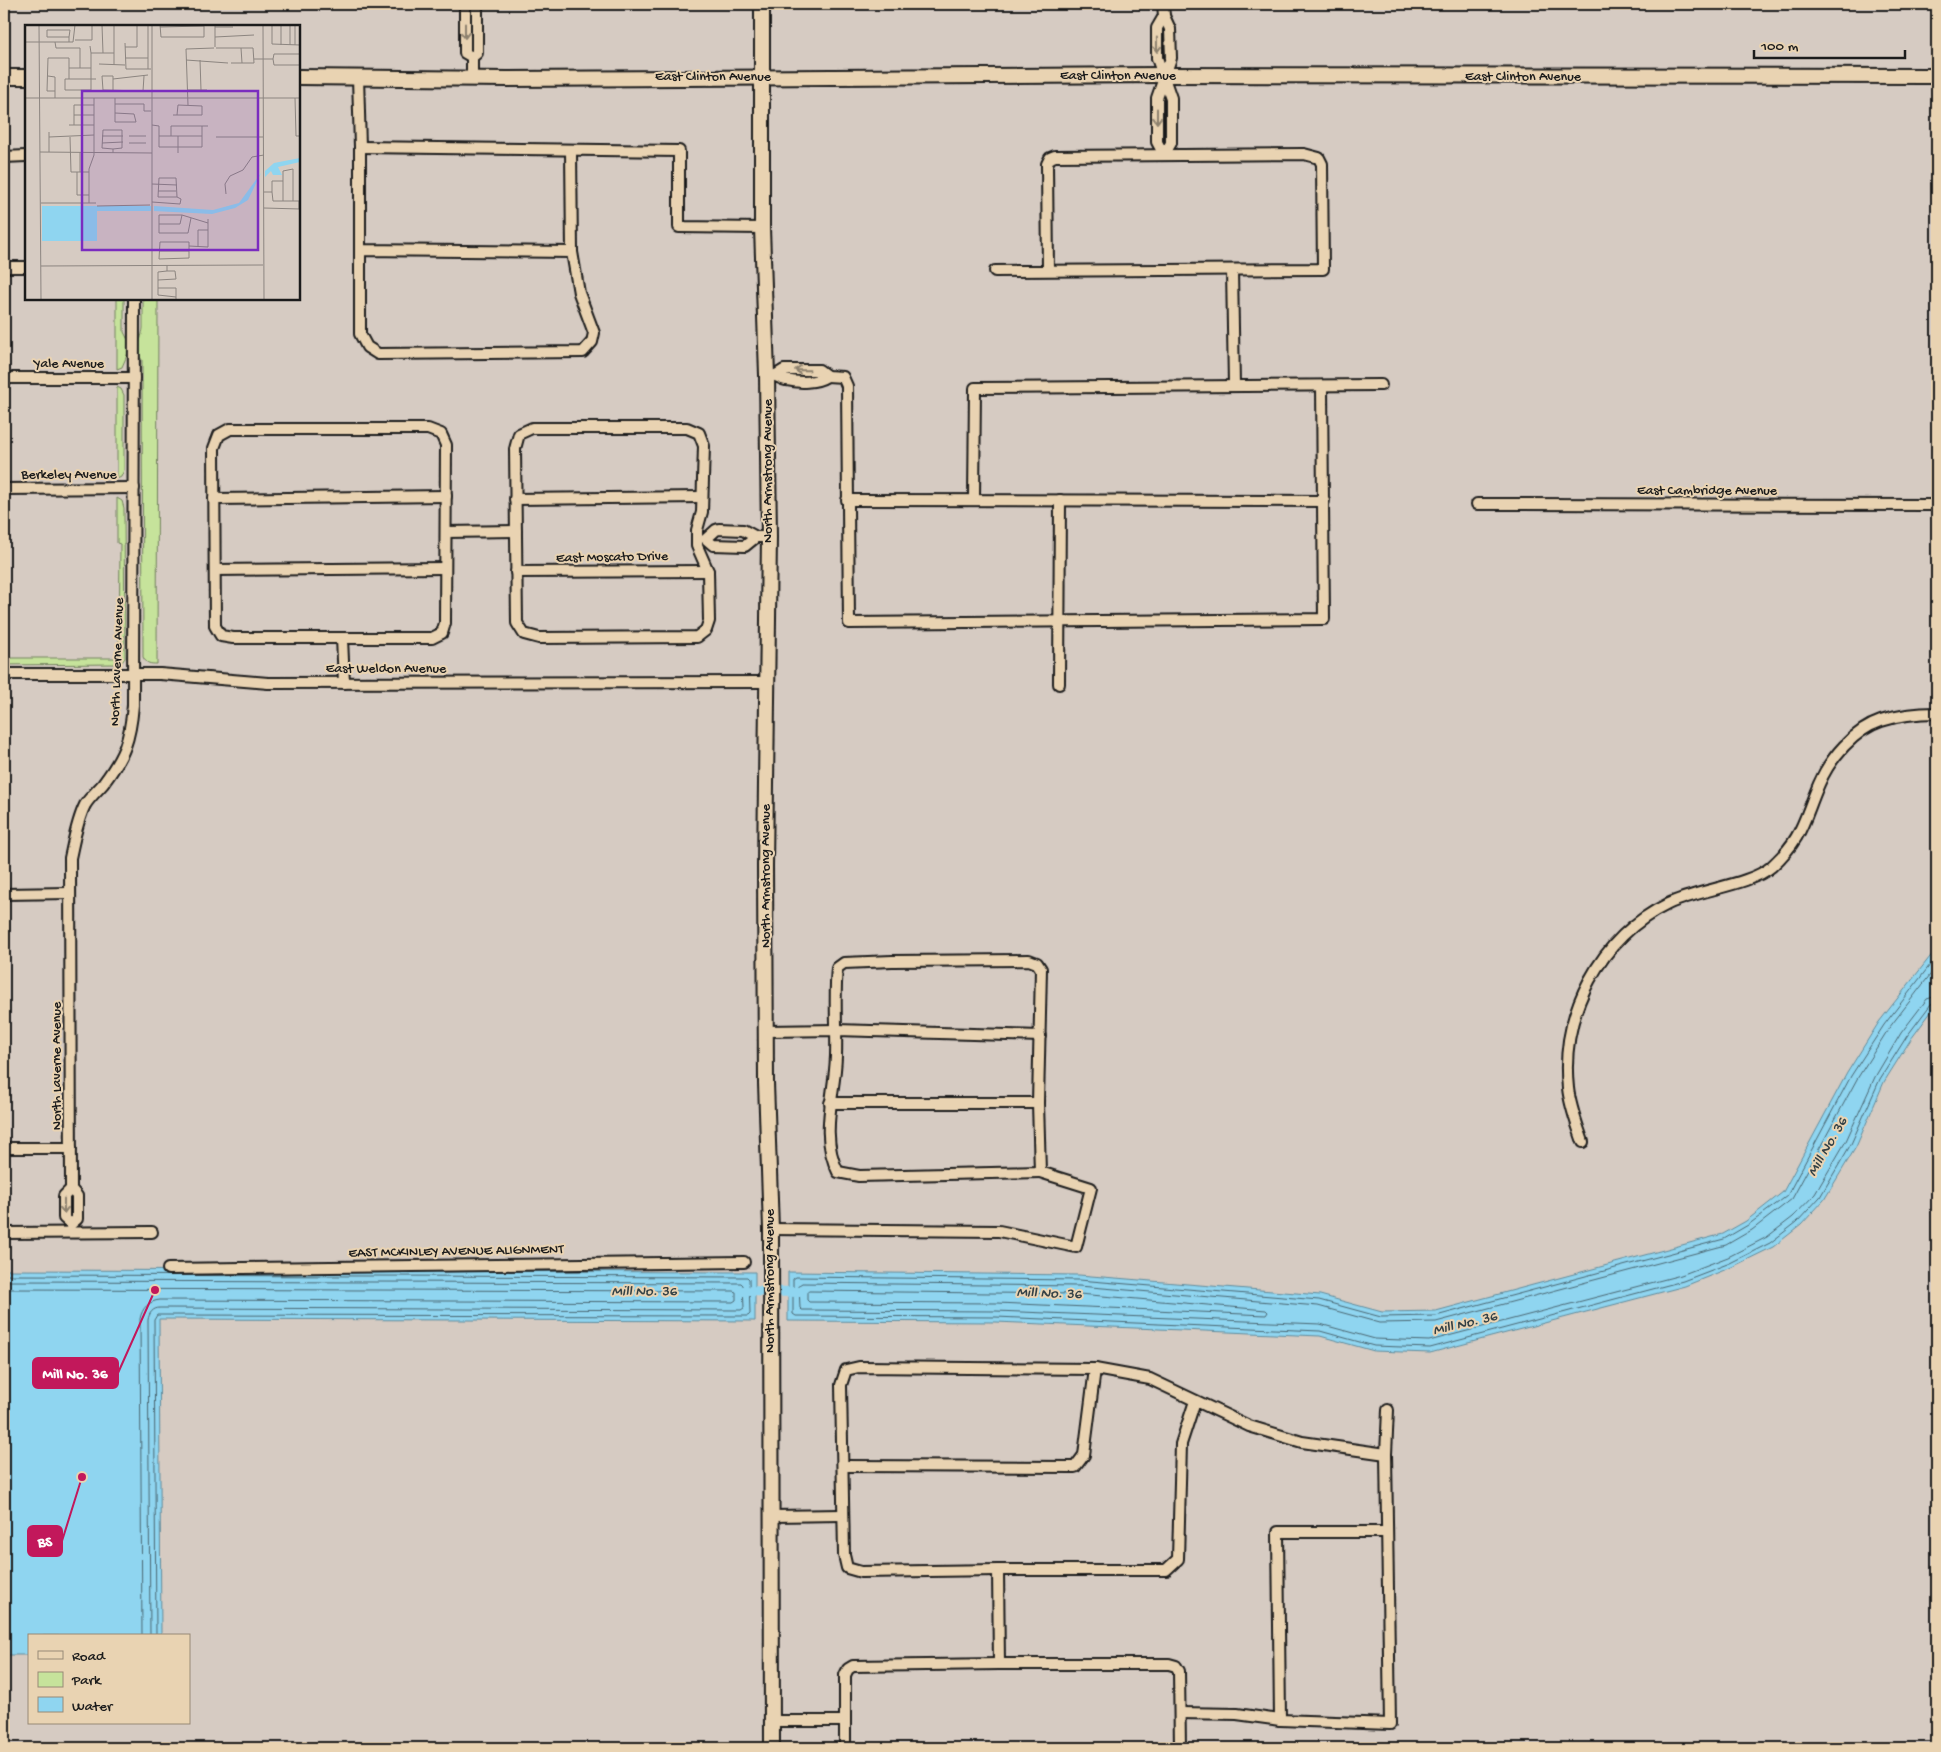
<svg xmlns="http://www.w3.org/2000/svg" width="1941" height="1752" viewBox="0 0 1941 1752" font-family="'Gochi Hand',sans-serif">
	<rect width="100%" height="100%" fill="#d6cbc2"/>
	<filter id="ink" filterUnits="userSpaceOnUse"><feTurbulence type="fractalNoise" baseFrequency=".02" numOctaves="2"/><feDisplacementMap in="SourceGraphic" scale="10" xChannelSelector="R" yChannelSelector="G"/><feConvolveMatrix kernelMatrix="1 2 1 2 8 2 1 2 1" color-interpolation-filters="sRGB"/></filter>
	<g filter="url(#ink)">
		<g fill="#c6e39b" stroke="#71805c">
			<polygon points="117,299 124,299 124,332 128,340 128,353 122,367 117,369"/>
			<path d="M143 299H158L157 664C151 664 146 664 143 657L142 360C134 349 142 340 143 328 143 318 143 309 143 299Z"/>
			<polygon points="117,387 121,389 124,395 124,470 121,477 117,479"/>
			<polygon points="117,498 122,501 124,508 125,658 122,662 117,664 4,665 4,658 119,658 120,544 117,543"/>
		</g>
		<g fill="#8fd5f0" stroke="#618b9b">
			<polygon points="1937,948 1937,1004 1911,1039 1884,1082 1856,1147 1824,1200 1801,1225 1773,1247 1732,1267 1685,1286 1430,1353 1374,1351 1320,1336 996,1322 788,1321 788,1272 1079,1275 1320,1295 1382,1312 1436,1311 1723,1234 1746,1221 1783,1192 1847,1073 1879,1022"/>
			<polygon points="4,1270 755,1272 755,1321 159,1319 161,1636 29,1636 29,1655 4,1655"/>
		</g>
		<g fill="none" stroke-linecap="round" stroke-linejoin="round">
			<g stroke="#4a6671" stroke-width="1">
				<polyline points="1937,956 1884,1025 1851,1076 1787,1196 1748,1225 1724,1239 1436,1316 1381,1317 1319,1300 1079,1280 796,1277 793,1279 793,1314 796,1316 996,1317 1320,1331 1374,1346 1430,1348 1683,1281 1730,1263 1770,1243 1797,1222 1820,1197 1851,1144 1880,1079 1907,1036 1931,1004 1937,1002"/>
				<polyline points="1937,966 1889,1028 1857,1079 1792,1199 1752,1230 1726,1245 1436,1322 1380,1323 1318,1306 1079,1286 802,1283 799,1285 800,1308 802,1310 996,1311 1320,1324 1375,1339 1429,1341 1681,1275 1728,1257 1767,1237 1793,1217 1815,1194 1846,1141 1875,1077 1901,1033 1927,999 1937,996"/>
				<polyline points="4,1275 747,1277 749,1279 750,1314 748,1316 157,1315 154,1320 156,1636"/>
				<path d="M4 1281 741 1283 743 1285 744 1308 741 1310 160 1308C153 1308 149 1313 148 1320L150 1636"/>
				<path d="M4 1289 733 1291 736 1292V1300L733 1302 160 1300C149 1301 142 1308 140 1319L142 1636"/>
				<polygon points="809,1291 1079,1294 1266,1310 1268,1312 1266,1315 997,1303 809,1302 807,1300 807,1293"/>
			</g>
			<polyline stroke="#8fd5f0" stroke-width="10" points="742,1291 800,1292"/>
			<g stroke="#1c1c1c" stroke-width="14">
				<g id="street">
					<polyline points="469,4 465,7 465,53 472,57"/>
					<polyline points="1163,4 1164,16 1170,29 1171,58 1157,98 1157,142 1164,155"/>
					<polyline points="1164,16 1157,28 1157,58 1171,98 1171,143 1164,155"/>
					<polyline points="358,77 360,147 360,334 367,347 378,354 583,352 592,342 594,333 579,293 572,252 360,250"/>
					<polyline points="472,79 472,57 477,53 477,7 473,4"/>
					<polyline points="360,147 679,151 679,227 762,228"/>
					<polyline points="571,150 572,252"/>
					<polyline points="4,157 26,156"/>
					<polyline points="4,267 26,267"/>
					<polyline points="1232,270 1234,385"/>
					<polyline points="995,271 1323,269 1322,164 1319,158 1304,154 1055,156 1050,158 1047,164 1048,270"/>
					<path d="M771 375C777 375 780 379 786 380 799 383 816 383 827 376"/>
					<polyline points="776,375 784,370 819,370 827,376 843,377 847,386 849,623 1324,619 1322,386"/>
					<polyline points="4,378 134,378"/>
					<polygon points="532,428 687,428 699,433 704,446 702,512 697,530 697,546 708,571 709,621 706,630 697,637 539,638 524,634 517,623 515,449 519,434"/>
					<polyline points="4,489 134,488"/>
					<polyline points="214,499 446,496"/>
					<polyline points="515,499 702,497"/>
					<polyline points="847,500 1324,501"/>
					<polyline points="974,500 975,388 1381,385"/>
					<polyline points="1477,504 1937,505"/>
					<polyline points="446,532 516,531"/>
					<polyline points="756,537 745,546 713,545 706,539 716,530 719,529 743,530 756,537 769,537"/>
					<polyline points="215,570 445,568"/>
					<polyline points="516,572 708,571"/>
					<polyline points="342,638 432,638 442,633 445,623 446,445 441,434 428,429 230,429 219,435 214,448 215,626 221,636 233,638 342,638 344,683"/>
					<polyline points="4,674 160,674 268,683 768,682"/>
					<polyline points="1059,684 1060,500"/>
					<polyline points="4,894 70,893"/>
					<path d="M1029 960 1037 963 1041 969 1038 1103 1040 1172 859 1176 838 1172C819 1135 835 1095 836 1056 837 1027 834 997 837 968L844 963 892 961Z"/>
					<polyline points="766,1031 837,1030 1040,1036"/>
					<polyline points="830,1103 1038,1103"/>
					<path d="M1583 1142C1577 1124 1570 1107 1568 1088 1560 1013 1600 937 1668 904 1697 890 1750 885 1771 867 1803 838 1803 821 1819 784 1830 758 1854 730 1881 721 1899 715 1919 713 1937 713"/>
					<polyline points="4,1148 71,1148"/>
					<path d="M71 1224 77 1219V1196L71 1189 70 858C74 840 77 821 85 805 90 797 97 791 103 784 124 756 130 741 133 705L134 299"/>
					<polyline points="71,1224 64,1218 64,1196 71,1189"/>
					<polyline points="771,1229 999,1231 1076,1247 1091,1188 1040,1172"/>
					<polyline points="4,1233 152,1232"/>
					<polyline points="168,1269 744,1262"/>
					<polyline points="1195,1401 1181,1444 1178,1559 1166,1570 998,1570 861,1572 847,1568 844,1555 841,1385 846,1370 859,1367 1095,1369 1150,1379 1249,1426 1302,1442 1386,1454"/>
					<polyline points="843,1466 1075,1467 1084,1455 1095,1369"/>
					<polyline points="772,1516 843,1515"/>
					<polyline points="998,1570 999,1664"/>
					<polyline points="1180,1713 1237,1714 1280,1720 1390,1724 1386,1454 1388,1410"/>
					<polyline points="1280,1720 1278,1532 1387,1532"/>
					<polyline points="772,1721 845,1721"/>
					<polyline points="845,1748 845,1675 848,1669 853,1666 999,1664 1169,1664 1176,1666 1179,1671 1180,1748"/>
				</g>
			</g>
			<g stroke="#1c1c1c" stroke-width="18">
				<g id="secondary">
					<polyline points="762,4 762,228 767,375 769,537 765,866 766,1083 771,1229 772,1748"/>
					<polyline points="4,77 26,77"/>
					<polyline points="299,77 507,79 1164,75 1937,76"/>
				</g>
			</g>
			<use href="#street" stroke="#e9d3b2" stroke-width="10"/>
			<use href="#secondary" stroke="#e9d3b2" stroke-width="14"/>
		</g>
		<defs><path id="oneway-shaft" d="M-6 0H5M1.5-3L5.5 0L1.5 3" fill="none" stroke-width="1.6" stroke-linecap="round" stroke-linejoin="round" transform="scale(1.25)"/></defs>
		<g stroke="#8d816e">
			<use href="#oneway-shaft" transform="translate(465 31) rotate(90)"/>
			<use href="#oneway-shaft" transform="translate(1157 45) rotate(89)"/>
			<use href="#oneway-shaft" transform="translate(1157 116) rotate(90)"/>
			<use href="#oneway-shaft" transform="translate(802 370) rotate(-179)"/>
			<use href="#oneway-shaft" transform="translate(64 1206) rotate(90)"/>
		</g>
	</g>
	<g text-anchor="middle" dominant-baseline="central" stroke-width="4" stroke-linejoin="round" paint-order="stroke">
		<g font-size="14" fill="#1c1c1c" stroke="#e9d3b2">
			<text x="1118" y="76">East Clinton Avenue</text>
			<text x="713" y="77">East Clinton Avenue</text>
			<text x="1523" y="77">East Clinton Avenue</text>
			<text x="69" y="364">Yale Avenue</text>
			<text transform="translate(768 471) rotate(-90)">North Armstrong Avenue</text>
			<text x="69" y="475">Berkeley Avenue</text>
			<text x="1707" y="491">East Cambridge Avenue</text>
			<text transform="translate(612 558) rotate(-1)">East Moscato Drive</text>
			<text transform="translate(118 662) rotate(-88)">North Laverne Avenue</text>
			<text x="386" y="669">East Weldon Avenue</text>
			<text transform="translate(766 876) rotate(-90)">North Armstrong Avenue</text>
			<text transform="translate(57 1066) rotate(-90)">North Laverne Avenue</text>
			<text transform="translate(456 1252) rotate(-1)">EAST MCKINLEY AVENUE ALIGNMENT</text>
			<text transform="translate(770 1281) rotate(-90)">North Armstrong Avenue</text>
		</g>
		<g font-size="15" font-style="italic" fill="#334146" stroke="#e9d3b2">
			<text transform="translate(1828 1147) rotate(-60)">Mill No. 36</text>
			<text x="644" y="1292">Mill No. 36</text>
			<text transform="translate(1049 1294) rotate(2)">Mill No. 36</text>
			<text transform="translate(1465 1324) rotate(-13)">Mill No. 36</text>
		</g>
	</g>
	<g transform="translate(25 25)">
		<rect width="275" height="275" fill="#d6cbc2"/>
		<path d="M275 133V137L253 142 257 150H248L246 146 240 152V146L249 138ZM236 148 223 175 210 183 187 189 129 186V181L188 185 214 178ZM17 181H126V186H72V216H17Z" fill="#8fd5f0"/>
		<path fill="none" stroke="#8c8580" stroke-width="1" d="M14 0 16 275M77 0 78 28M89 0V40M123 0V44M127 0V275M135 0 136 12H179V0M190 0V22M238 0 239 275M247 0V19L275 20M270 0V20M135 2 179 1M190 2H208M190 12 229 10M50 15H67V0M0 17H48L50 0M30 17 31 23H55V43M44 17V12L45 5H22V12H44M100 18 101 44H126M256 20V0M265 20V0M65 21 66 28V65H40V54H71M100 22H112V0M191 23H228L229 38H206M216 23 217 38M66 28H89M275 29H249L248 34 249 40H275M100 33H123M229 34H248M161 35 203 38M175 35 176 65M74 39 100 40M44 43H66M23 51 30 52V73M88 54 123 50M88 65V51H77L78 65 118 66 119 51M163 65H182M30 66H22L23 33H44V54M0 73H275M90 73V97H111L109 89 90 88M270 73 271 111H275M90 79H119V86H126M163 80 161 24 189 23M49 90H69M148 90H177V81L153 80 152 90M44 100H69M49 100V80H69M127 100 134 101V122H177V101M24 107V127M77 111H98M104 111H121M134 111H177M146 111V101H183M24 112 69 110M45 112 46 147H64M191 112H238M77 118 98 117M104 118H121M88 124 97 123V105H78L77 123 88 124V128M15 127 127 128M55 127V147M153 128V111M52 147V170H64M134 153H151L152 172H133ZM258 156V146L268 144V176M127 159 152 160M133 166H151M239 167H247L248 176H258V156H247V167M201 169 200 159 205 151 218 145 227 132 239 130M258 176H274V184M127 177 155 179 156 174 152 172M16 178H71M64 178V144L69 130V73M72 181 125 180M239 183 275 184M166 193 163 208H134V190H157L183 198M134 199H155L157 190M135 217H164V233L134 234ZM164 221 183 222V194M173 222V205H183M134 226H164M142 240V246L133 247V270L151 272M16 241 238 240M133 255 151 254 150 246H142M133 263H151V275"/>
		<path fill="#7b2cbf" fill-opacity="0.15" stroke="#7b2cbf" stroke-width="2.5" d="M57 66H233V225H57Z"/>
		<rect width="275" height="275" fill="none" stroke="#1c1c1c" stroke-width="2.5"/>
	</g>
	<path fill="none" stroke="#c2185b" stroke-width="2" d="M155 1290L118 1373M82 1477L62 1541"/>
	<g fill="#c2185b" stroke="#e9d3b2" stroke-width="2">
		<circle cx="155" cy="1290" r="5"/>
		<circle cx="82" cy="1477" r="5"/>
	</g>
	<g fill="#c2185b" stroke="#c2185b" stroke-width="2">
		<rect x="33" y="1358" width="85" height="30" rx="5"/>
		<rect x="28" y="1526" width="34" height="30" rx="5"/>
	</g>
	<g font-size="15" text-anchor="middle" font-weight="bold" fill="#fff">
		<text x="75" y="1378">Mill No. 36</text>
		<text x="45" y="1546">BS</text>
	</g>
	<rect width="1941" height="1752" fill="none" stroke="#e9d3b2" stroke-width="20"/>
	<rect x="10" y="10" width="1921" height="1732" fill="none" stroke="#1c1c1c" stroke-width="2" filter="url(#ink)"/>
	<rect x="28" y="1634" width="162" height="90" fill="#e9d3b2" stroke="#978a76"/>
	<rect x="38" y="1651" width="25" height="8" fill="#e9d3b2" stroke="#978a76"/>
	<text x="72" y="1660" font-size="15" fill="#1c1c1c">Road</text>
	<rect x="38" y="1672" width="25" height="15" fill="#c6e39b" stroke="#978a76"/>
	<text x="72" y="1684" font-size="15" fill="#1c1c1c">Park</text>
	<rect x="38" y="1697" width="25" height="15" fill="#8fd5f0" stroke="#978a76"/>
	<text x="72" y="1710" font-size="15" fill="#1c1c1c">Water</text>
	<path d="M1754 50v8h151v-8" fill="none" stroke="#1c1c1c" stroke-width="2.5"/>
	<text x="1761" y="50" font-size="15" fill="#1c1c1c" stroke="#e9d3b2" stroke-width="4" paint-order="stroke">100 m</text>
</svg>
